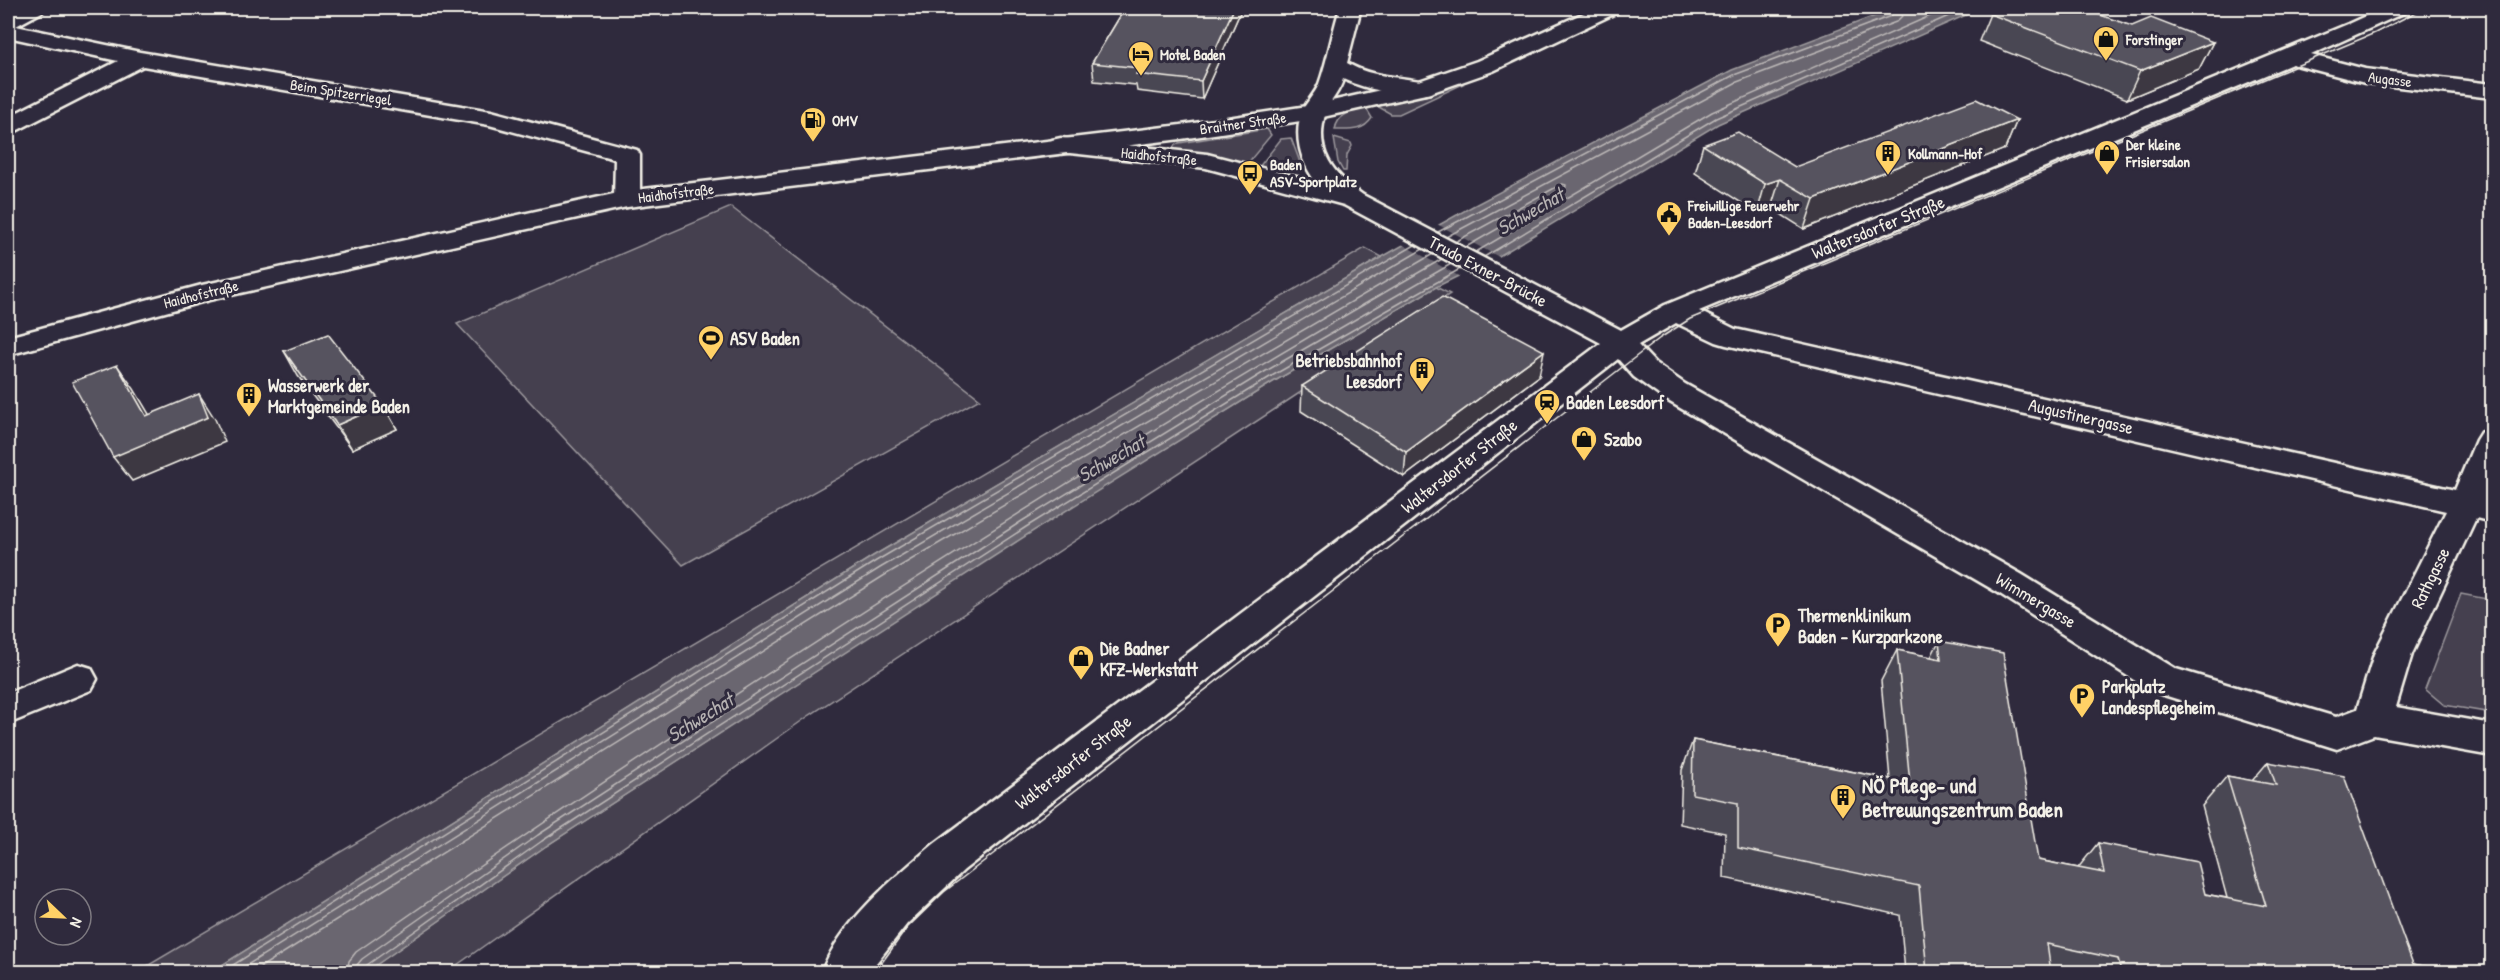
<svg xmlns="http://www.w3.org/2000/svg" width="2500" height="980" viewBox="0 0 2500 980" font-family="'Patrick Hand',sans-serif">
	<rect width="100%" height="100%" fill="#2f2a3d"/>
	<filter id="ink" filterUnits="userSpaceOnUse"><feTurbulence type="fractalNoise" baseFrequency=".0167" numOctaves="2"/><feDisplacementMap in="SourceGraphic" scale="12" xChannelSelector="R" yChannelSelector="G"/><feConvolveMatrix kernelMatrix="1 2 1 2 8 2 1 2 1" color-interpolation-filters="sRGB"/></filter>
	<g filter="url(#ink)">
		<g fill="#454050" stroke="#9c989c" stroke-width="1.5">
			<polygon points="1461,83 1463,84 1399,114 1391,114 1377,106 1432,93"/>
			<path d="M1366 108 1372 118C1363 132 1349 130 1335 130 1337 114 1352 111 1366 108Z"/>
			<polygon points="1267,129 1271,135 1247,164 1178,152 1173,149 1174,146 1179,143"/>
			<polygon points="1291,138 1301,165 1299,169 1282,173 1259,167 1281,139"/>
			<polygon points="1334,138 1351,143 1352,146 1347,155 1346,171 1343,171 1338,162"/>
			<polygon points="731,207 980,399 683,565 457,324"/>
			<polygon points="1365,248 1382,257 873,556 211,972 137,972"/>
			<polygon points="1436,287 1450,294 810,715 447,972 366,972 546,846 1030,532 1273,382"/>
			<polygon points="2461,594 2492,600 2492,713 2444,705 2425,689"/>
		</g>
		<polygon fill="#6a6670" stroke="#a19ea0" stroke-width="1.5" points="1896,8 1982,8 1718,124 1499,256 1436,287 1273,382 1030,533 546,846 366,972 211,972 873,556 1382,257 1473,206 1732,70"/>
		<polygon fill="#2f2a3d" points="1435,223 1501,258 1462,278 1400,243"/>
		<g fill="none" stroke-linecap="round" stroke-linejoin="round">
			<g stroke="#bdb9b8" stroke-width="1.5">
				<polyline points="1438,232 1734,75 1891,16 1896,8"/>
				<polyline points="1446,237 1737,82 1896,22 1902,16 1903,8"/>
				<polyline points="1455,242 1562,184 1566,185 1565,190 1466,247"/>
				<polyline points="1476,252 1712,112 1948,8"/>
				<polyline points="1484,257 1716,118 1967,8"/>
				<polyline points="222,972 876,561 1415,245"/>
				<polyline points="236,972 880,568 1423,249"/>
				<polyline points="253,972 885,575 1433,254"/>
				<path d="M347 972 349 961 356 952C708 706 1070 474 1442 259"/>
				<polyline points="356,972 357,965 362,959 538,835 1022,521 1266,371 1451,264"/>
				<polyline points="364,972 367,965 542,841 1026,527 1270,377 1460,269"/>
			</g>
			<g stroke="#f4f1e8" stroke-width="5">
				<g id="minor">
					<polygon points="20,8 46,8 42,12 16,26 140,52 491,111 637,150 640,155 640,199 636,204 627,207 618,204 614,199 615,159 489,125 143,66 16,131 8,133 8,117 118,61 8,37 8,14"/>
					<path d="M1340 8H1361L1347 63C1374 79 1401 76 1430 83L1434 88 1430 93C1407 99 1365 89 1343 79 1340 92 1330 100 1326 112 1313 151 1333 174 1363 195L1621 330 1665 305 2348 24 2383 8H2409L2406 12 2311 55 2365 69 2492 84V98L2365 83 2292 64 1699 311 1735 329 2455 490 2476 440 2481 432 2492 430V479L2486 497 2492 498V522L2476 518 2412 654 2396 707 2492 724V756L2374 735 2337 749 2151 691 1997 592 1663 398 1634 377 1618 359 964 870 907 924 869 972H822C839 923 895 877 934 844L1601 343 1344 205 1206 168 1061 152 1052 150 1049 145 1052 140 1061 138 1207 154 1316 182C1301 163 1293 136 1302 112 1306 102 1315 94 1319 84 1328 59 1332 33 1340 8ZM1676 323 1716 342 1726 345 2446 511 2374 654 2357 709 2336 717 2176 669 2021 574 1685 384 1655 363 1638 345Z"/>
					<polygon points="78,664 91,668 97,679 91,690 8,724 8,693"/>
				</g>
			</g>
			<g stroke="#f4f1e8" stroke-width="5">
				<polygon id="major" points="1595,8 1622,8 1618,12 1493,71 1430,93 1314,119 1181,139 627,207 209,300 8,355 8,337 202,285 627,191 1181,125 1314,105 1416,82 1477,61"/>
			</g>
			<use href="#minor" fill="#2f2a3d" fill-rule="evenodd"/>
			<use href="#major" fill="#2f2a3d" fill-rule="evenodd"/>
			<polyline stroke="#f4f1e8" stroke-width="1.5" points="875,972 907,928 944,892 1660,338 1690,319 2375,33 2424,8"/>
		</g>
		<g fill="#4a4752" stroke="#f4f1e8" stroke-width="1.5">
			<polygon points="1125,8 1242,8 1202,99 1137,91 1136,85 1094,81 1092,63"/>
			<polygon points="1990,14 2132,26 2213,42 2199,69 2127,99 1979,41"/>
			<polygon points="2017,120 2005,149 1804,229 1771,208 1757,213 1695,173 1703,145 1795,167"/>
			<polygon points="284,351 383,405 397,429 352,449 298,376"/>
			<polygon points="1539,376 1404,477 1301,411 1302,386"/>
			<polygon points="1939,641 2038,860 2078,868 2098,843 2205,894 2227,898 2202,806 2227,776 2252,781 2268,762 2413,964 2454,972 1905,972 1900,915 1724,878 1725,833 1680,824 1682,770 1693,740 1890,779 1881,681 1897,650 1931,657"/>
		</g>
		<g fill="#3c3942" stroke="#f4f1e8" stroke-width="1.5">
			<polygon points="1234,8 1242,8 1202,99 1201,81"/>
			<polygon points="2213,42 2199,69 2127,99 2140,71"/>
			<polygon points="2017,120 2005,149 1804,229 1814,199"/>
			<polygon points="1780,179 1771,208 1757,213 1765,184"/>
			<polygon points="1544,351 1539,376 1404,477 1406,452"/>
			<polygon points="117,365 134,389 162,436 199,394 215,419 225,442 132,481 113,457 146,416"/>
			<polygon points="383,405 397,429 352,449 337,425"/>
		</g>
		<g fill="#56525f" stroke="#f4f1e8" stroke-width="1.5">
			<polygon points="1125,8 1234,8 1201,81 1136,74 1139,68 1092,63"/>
			<polygon points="2004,8 2080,8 2132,26 2151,18 2213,42 2140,71 1990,14"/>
			<polygon points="1976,99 2017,120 1814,199 1780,179 1765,184 1703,145 1738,132 1795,167"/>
			<polygon points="1442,297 1544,351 1406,452 1302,386"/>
			<polygon points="328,334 383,405 337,425 284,351"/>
			<polygon points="117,365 146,416 199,394 208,417 113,457 72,382"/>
			<polygon points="1939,641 2003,653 2038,860 2104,873 2098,843 2197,862 2205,894 2266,906 2227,776 2276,785 2268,762 2344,776 2413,964 2454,972 2121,972 2118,959 2047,944 2051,972 1927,972 1919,886 1738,848 1738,803 1692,794 1693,740 1910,783 1897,650 1941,659"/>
		</g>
	</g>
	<defs>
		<g id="shop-pin" transform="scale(1.35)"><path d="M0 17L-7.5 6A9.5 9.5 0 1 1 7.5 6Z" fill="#ffd166" stroke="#2f2a3d"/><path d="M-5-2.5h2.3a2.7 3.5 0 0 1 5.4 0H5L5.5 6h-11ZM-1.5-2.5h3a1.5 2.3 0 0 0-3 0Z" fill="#111"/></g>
		<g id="hotel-pin" transform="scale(1.35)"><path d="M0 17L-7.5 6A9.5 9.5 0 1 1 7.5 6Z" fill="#ffd166" stroke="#2f2a3d"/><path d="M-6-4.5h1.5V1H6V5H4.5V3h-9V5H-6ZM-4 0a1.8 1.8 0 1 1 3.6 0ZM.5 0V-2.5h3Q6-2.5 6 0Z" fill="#111"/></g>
		<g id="fuel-pin" transform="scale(1.35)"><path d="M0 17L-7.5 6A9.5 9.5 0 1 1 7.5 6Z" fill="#ffd166" stroke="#2f2a3d"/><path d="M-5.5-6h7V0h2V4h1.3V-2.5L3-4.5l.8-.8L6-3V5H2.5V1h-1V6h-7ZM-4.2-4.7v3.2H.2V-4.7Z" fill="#111"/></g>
		<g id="building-pin" transform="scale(1.35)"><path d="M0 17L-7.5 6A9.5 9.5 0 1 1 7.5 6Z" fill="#ffd166" stroke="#2f2a3d"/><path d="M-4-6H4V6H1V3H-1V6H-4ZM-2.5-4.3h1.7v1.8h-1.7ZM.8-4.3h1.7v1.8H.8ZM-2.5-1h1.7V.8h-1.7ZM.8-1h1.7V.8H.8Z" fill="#111"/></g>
		<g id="bus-pin" transform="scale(1.35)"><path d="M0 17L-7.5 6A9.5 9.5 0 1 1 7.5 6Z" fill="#ffd166" stroke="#2f2a3d"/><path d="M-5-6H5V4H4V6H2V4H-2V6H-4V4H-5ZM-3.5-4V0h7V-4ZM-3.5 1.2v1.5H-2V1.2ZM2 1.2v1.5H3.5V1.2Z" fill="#111"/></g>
		<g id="civic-pin" transform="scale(1.35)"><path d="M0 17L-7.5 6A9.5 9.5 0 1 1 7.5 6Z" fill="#ffd166" stroke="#2f2a3d"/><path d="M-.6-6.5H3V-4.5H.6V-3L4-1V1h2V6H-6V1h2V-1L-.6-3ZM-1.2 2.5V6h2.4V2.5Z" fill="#111"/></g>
		<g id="stadium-pin" transform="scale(1.35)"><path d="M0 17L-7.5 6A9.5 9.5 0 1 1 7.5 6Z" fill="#ffd166" stroke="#2f2a3d"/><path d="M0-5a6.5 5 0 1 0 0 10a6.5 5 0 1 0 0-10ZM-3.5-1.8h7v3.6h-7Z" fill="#111"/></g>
		<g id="station-pin" transform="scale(1.35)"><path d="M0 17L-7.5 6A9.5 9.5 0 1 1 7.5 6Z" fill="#ffd166" stroke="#2f2a3d"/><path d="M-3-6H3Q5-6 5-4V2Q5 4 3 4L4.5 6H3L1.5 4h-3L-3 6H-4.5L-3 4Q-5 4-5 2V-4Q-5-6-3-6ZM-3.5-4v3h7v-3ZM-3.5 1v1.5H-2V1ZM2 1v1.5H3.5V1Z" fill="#111"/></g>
		<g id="parking-pin" transform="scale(1.35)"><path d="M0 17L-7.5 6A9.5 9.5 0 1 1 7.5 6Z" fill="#ffd166" stroke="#2f2a3d"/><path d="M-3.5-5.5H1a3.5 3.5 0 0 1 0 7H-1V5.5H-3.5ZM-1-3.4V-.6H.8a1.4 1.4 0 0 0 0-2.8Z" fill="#111"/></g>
	</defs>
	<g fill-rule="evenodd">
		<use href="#shop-pin" x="2106" y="39"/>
		<use href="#hotel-pin" x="1141" y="54"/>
		<use href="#fuel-pin" x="813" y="120"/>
		<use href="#building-pin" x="1888" y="153"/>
		<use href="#shop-pin" x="2107" y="153"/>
		<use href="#bus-pin" x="1250" y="173"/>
		<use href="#civic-pin" x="1669" y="214"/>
		<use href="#stadium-pin" x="711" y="338"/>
		<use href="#building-pin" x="1422" y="370"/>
		<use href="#building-pin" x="249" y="395"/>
		<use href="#station-pin" x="1547" y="402"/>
		<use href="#shop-pin" x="1584" y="439"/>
		<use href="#parking-pin" x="1778" y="625"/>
		<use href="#shop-pin" x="1081" y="658"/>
		<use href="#parking-pin" x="2082" y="696"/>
		<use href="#building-pin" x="1843" y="797"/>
	</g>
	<g text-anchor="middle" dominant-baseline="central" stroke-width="6" stroke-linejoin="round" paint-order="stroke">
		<g font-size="15" font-weight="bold" fill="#f4f1e8" stroke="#2f2a3d" text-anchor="start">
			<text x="2126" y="39">Forstinger</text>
			<text x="1160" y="54">Motel Baden</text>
			<text x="832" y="120">OMV</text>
			<text x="2126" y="144">Der kleine<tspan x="2126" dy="17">Frisiersalon</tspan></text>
			<text x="1908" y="153">Kollmann-Hof</text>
			<text x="1270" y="164">Baden<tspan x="1270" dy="17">ASV-Sportplatz</tspan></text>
			<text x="1688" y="205">Freiwillige Feuerwehr<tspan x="1688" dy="17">Baden-Leesdorf</tspan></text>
		</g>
		<g font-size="15" fill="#f4f1e8" stroke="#2f2a3d">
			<text transform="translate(2390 79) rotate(7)">Augasse</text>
			<text transform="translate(341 92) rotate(9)">Beim Spitzerriegel</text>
			<text transform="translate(1243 123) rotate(-8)">Braitner Straße</text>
			<text transform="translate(1159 156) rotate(6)">Haidhofstraße</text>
			<text transform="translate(676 193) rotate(-7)">Haidhofstraße</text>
			<text transform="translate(201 294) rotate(-14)">Haidhofstraße</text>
		</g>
		<g font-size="18" fill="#f4f1e8" stroke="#2f2a3d">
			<text transform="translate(1878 227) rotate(-22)">Waltersdorfer Straße</text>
			<text transform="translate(1488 271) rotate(28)">Trudo Exner-Brücke</text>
			<text transform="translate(2081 416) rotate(13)">Augustinergasse</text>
			<text transform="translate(1459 466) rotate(-38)">Waltersdorfer Straße</text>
			<text transform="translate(2430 578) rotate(-64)">Rathgasse</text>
			<text transform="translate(2036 600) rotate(31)">Wimmergasse</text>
			<text transform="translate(1073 762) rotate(-38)">Waltersdorfer Straße</text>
		</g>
		<g font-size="18" font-weight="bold" fill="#f4f1e8" stroke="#2f2a3d" text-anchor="start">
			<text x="730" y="338">ASV Baden</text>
			<text x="1402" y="360" text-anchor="end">Betriebsbahnhof<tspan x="1402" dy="21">Leesdorf</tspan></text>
			<text x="268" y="385">Wasserwerk der<tspan x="268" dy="21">Marktgemeinde Baden</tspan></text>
			<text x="1566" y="402">Baden Leesdorf</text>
			<text x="1604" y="439">Szabo</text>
			<text x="1798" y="615">Thermenklinikum<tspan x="1798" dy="21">Baden - Kurzparkzone</tspan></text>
			<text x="1100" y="648">Die Badner<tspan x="1100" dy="21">KFZ-Werkstatt</tspan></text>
			<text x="2102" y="686">Parkplatz<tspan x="2102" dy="21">Landespflegeheim</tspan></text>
		</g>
		<g font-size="20" font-style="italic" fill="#b6b2b2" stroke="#2f2a3d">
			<text transform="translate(1530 211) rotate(-30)">Schwechat</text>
			<text transform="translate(1111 458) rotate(-30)">Schwechat</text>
			<text transform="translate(700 717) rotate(-32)">Schwechat</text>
		</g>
		<g font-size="21" font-weight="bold" fill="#f4f1e8" stroke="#2f2a3d" text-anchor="start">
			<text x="1862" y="785">NÖ Pflege- und<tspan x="1862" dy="24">Betreuungszentrum Baden</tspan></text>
		</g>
	</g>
	<rect width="2500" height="980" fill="none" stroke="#2f2a3d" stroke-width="30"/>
	<rect x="15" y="15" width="2470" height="950" fill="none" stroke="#f4f1e8" stroke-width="2" filter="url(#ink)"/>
	<g transform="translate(63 917) rotate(113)"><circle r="28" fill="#2f2a3d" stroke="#7e7a81" stroke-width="1.5"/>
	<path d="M0-4.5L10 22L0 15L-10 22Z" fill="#ffd166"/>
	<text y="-9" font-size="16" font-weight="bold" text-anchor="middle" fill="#f4f1e8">N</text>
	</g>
</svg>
